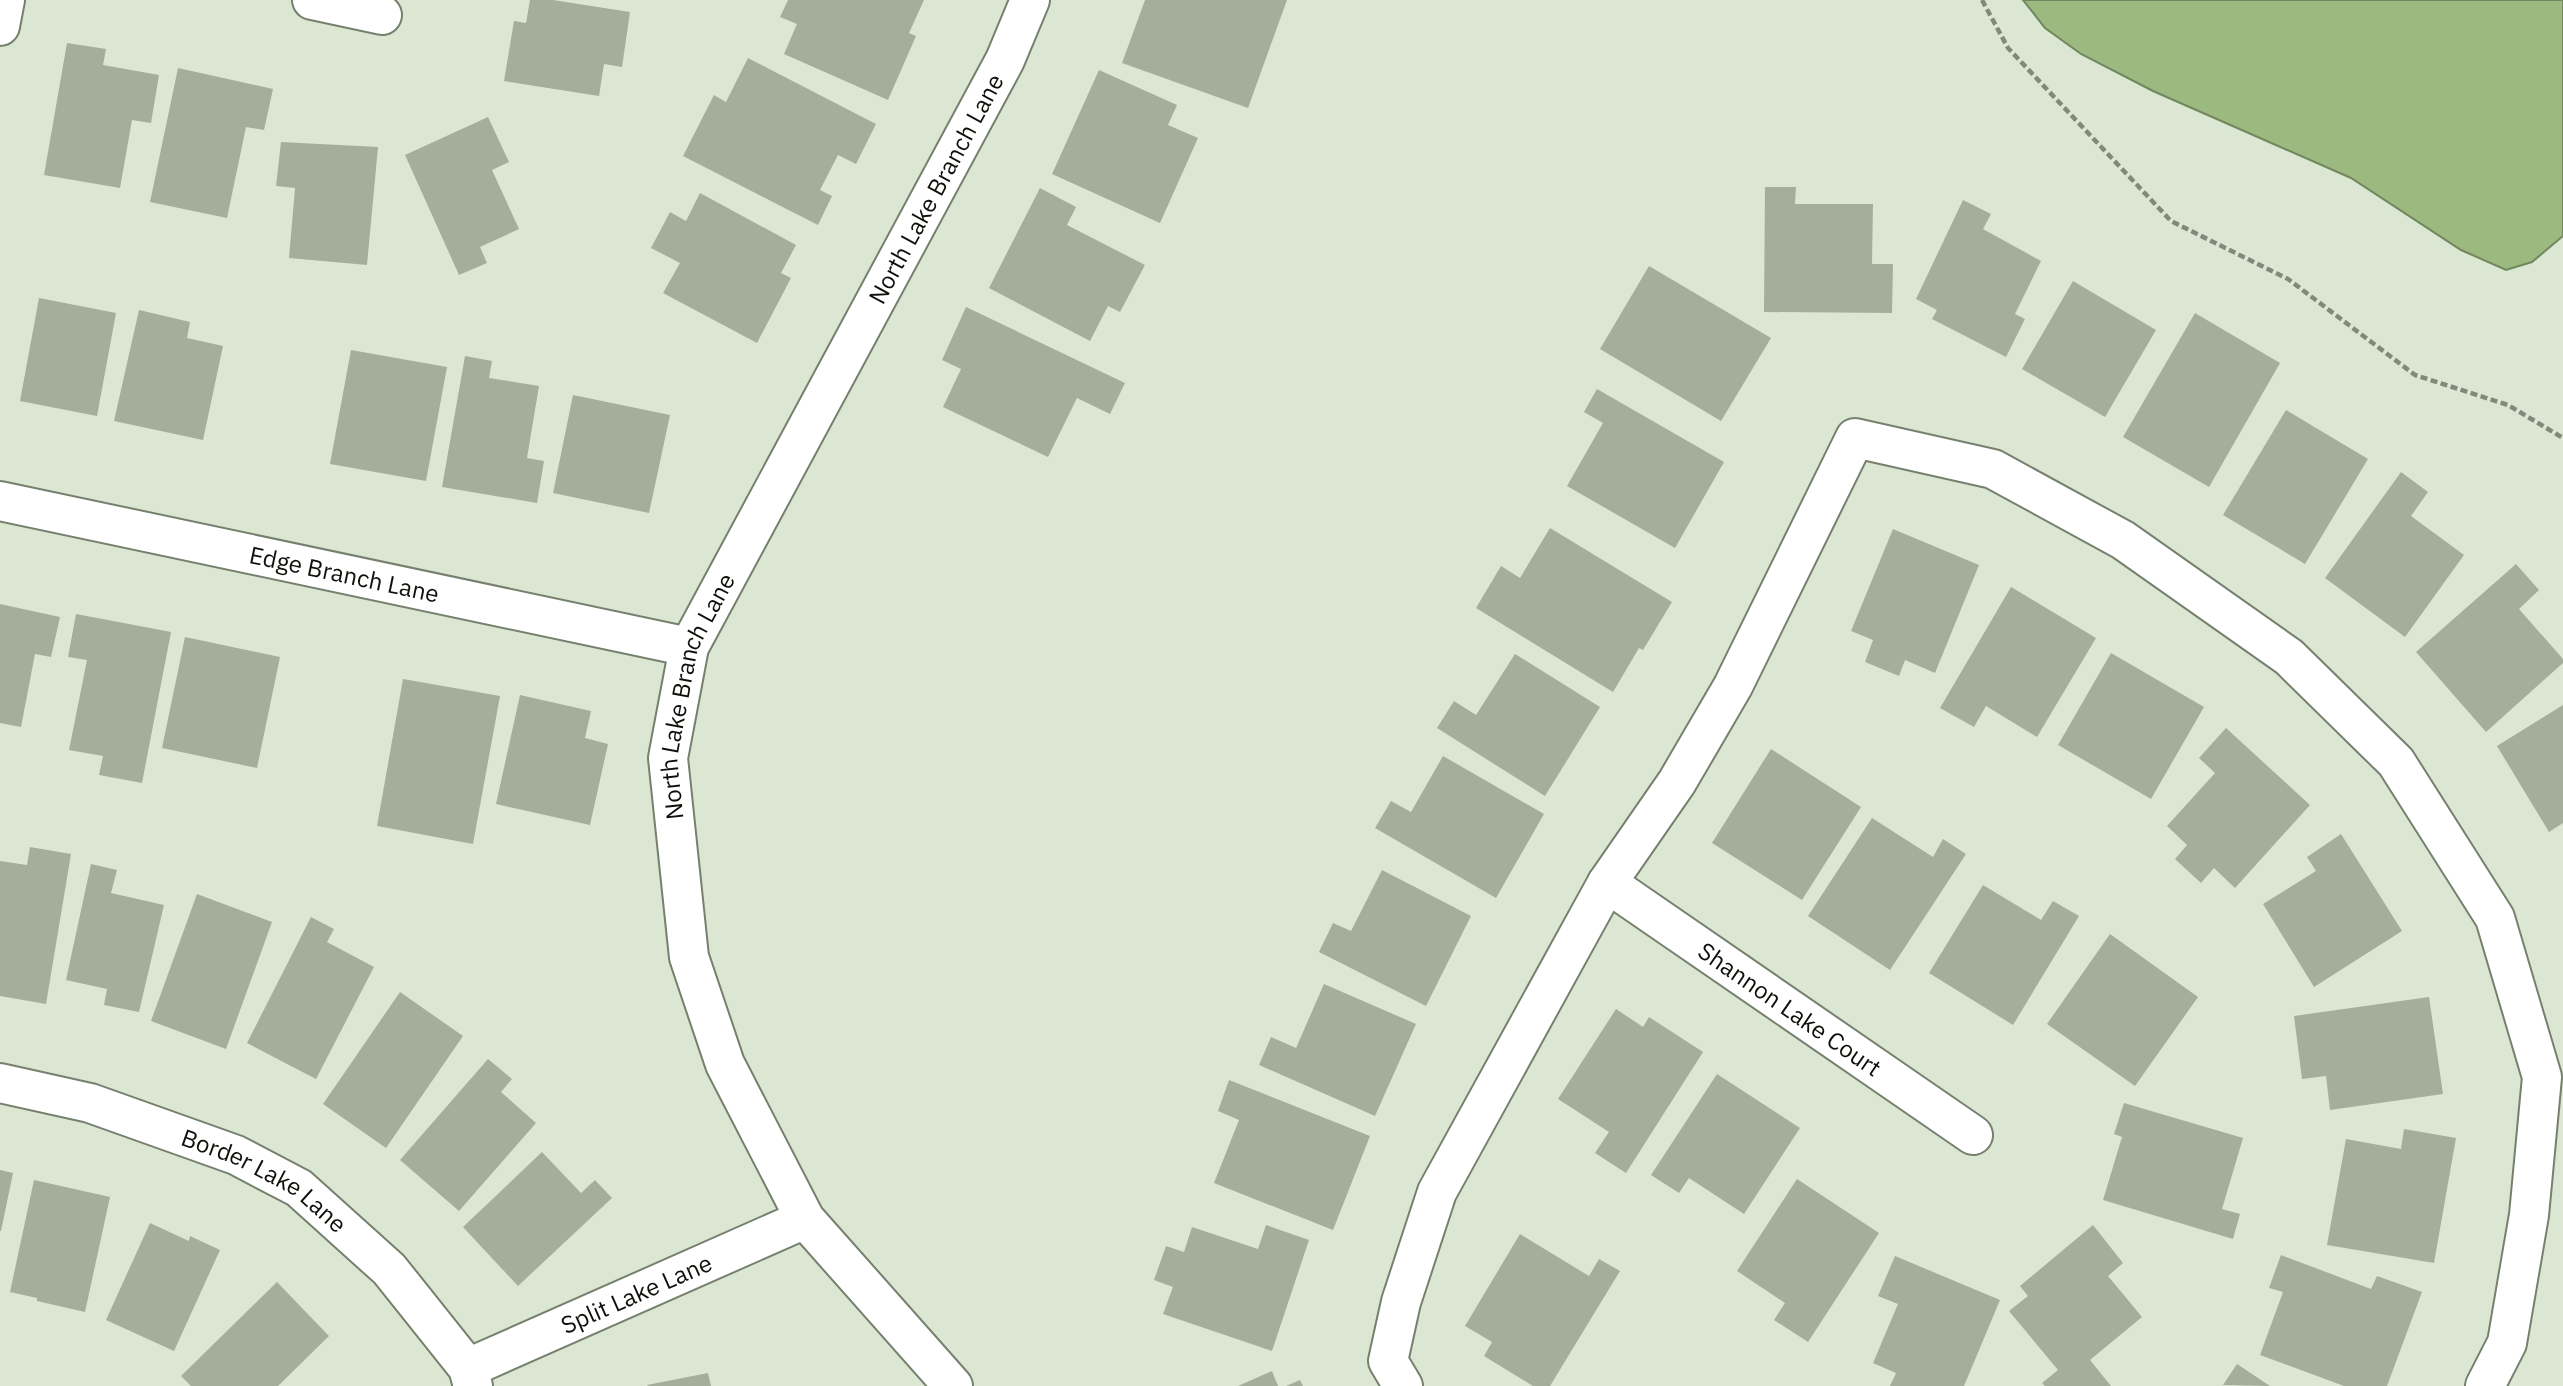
<svg xmlns="http://www.w3.org/2000/svg" width="2563" height="1386" viewBox="0 0 2563 1386" font-family="'IBM Plex Sans',sans-serif">
	<rect width="100%" height="100%" fill="#dce7d3"/>
	<polygon fill="#9cb980" stroke="#71875d" stroke-width="2" points="2023,0 2563,0 2563,236 2532,262 2506,270 2461,250 2351,178 2153,91 2081,54 2045,28"/>
	<g fill="#a4ae9b">
		<polygon points="530,0 553,0 630,12 622,67 604,64 599,96 504,81 514,21 526,23"/>
		<polygon points="788,0 924,0 909,33 916,36 888,100 784,54 797,24 780,17"/>
		<polygon points="1145,0 1287,0 1248,108 1122,63"/>
		<polygon points="67,43 106,49 103,65 159,75 151,123 132,120 120,188 44,175"/>
		<polygon points="748,58 876,124 856,164 838,155 820,190 832,196 818,225 683,156 714,95 726,102"/>
		<polygon points="178,68 273,89 264,130 246,127 227,218 150,202"/>
		<polygon points="1099,70 1177,105 1168,125 1198,138 1160,223 1052,174"/>
		<polygon points="488,117 509,162 492,170 519,229 480,247 487,263 459,275 405,155"/>
		<polygon points="281,142 378,147 367,265 289,258 295,188 276,186"/>
		<polygon points="1765,187 1796,187 1795,204 1873,204 1872,264 1893,264 1892,313 1764,312"/>
		<polygon points="1040,188 1076,207 1067,225 1145,265 1120,312 1108,306 1090,341 989,288"/>
		<polygon points="700,193 796,245 781,273 791,278 757,343 663,293 680,263 651,248 670,212 686,221"/>
		<polygon points="1963,200 1991,214 1983,229 2041,261 2015,314 2025,319 2006,357 1932,319 1937,310 1916,299"/>
		<polygon points="1649,266 1771,338 1721,421 1600,349"/>
		<polygon points="2073,281 2156,330 2105,417 2022,369"/>
		<polygon points="39,298 116,313 97,416 20,401"/>
		<polygon points="966,307 1125,383 1110,414 1077,398 1048,457 943,407 961,369 942,360"/>
		<polygon points="139,310 190,322 187,338 223,346 203,440 114,421"/>
		<polygon points="2195,313 2280,363 2209,487 2123,437"/>
		<polygon points="351,350 447,367 426,481 330,464"/>
		<polygon points="465,356 492,361 489,378 539,386 527,458 544,461 537,503 442,487"/>
		<polygon points="1597,389 1724,462 1675,548 1567,486 1603,423 1584,412"/>
		<polygon points="573,395 670,415 649,513 553,493"/>
		<polygon points="2286,410 2368,459 2305,564 2223,515"/>
		<polygon points="2401,472 2428,492 2411,516 2464,555 2405,637 2325,578"/>
		<polygon points="1550,528 1672,602 1643,650 1639,648 1613,692 1476,608 1501,566 1520,578"/>
		<polygon points="1893,529 1979,565 1935,673 1905,660 1899,676 1865,662 1873,640 1851,631"/>
		<polygon points="2516,564 2539,590 2519,609 2563,659 2563,663 2486,732 2416,652"/>
		<polygon points="2011,587 2096,638 2037,737 1986,706 1974,727 1940,708"/>
		<polygon points="0,604 60,617 51,657 35,654 21,727 0,723"/>
		<polygon points="76,614 171,632 142,783 99,775 103,756 69,750 87,660 68,657"/>
		<polygon points="185,637 280,657 257,768 162,748"/>
		<polygon points="2111,653 2204,707 2151,799 2058,745"/>
		<polygon points="1515,654 1600,707 1545,796 1437,728 1454,701 1476,715"/>
		<polygon points="403,679 500,696 473,844 377,826"/>
		<polygon points="520,695 591,711 585,738 608,744 590,825 496,804"/>
		<polygon points="2563,705 2563,823 2549,832 2497,746"/>
		<polygon points="2226,728 2310,805 2235,888 2214,868 2201,883 2175,859 2187,845 2167,826 2215,773 2199,758"/>
		<polygon points="1771,749 1861,807 1802,900 1712,843"/>
		<polygon points="1443,756 1544,814 1496,898 1375,828 1391,801 1411,812"/>
		<polygon points="1872,818 1933,857 1943,839 1966,854 1890,970 1808,916"/>
		<polygon points="2341,834 2402,931 2314,987 2263,904 2316,871 2307,857"/>
		<polygon points="30,847 71,854 46,1004 0,996 0,861 27,865"/>
		<polygon points="91,864 117,870 111,893 164,905 139,1012 104,1005 107,989 66,980"/>
		<polygon points="1382,870 1471,916 1426,1006 1319,952 1333,923 1351,931"/>
		<polygon points="1983,885 2041,920 2053,901 2079,916 2013,1025 1929,973"/>
		<polygon points="197,894 272,922 226,1049 151,1021"/>
		<polygon points="311,917 334,929 327,942 374,967 316,1079 247,1043"/>
		<polygon points="2110,934 2198,997 2135,1086 2047,1024"/>
		<polygon points="1324,984 1416,1024 1375,1116 1259,1065 1271,1037 1296,1048"/>
		<polygon points="400,992 463,1036 386,1148 323,1104"/>
		<polygon points="2429,997 2443,1094 2330,1110 2326,1076 2302,1079 2294,1016"/>
		<polygon points="1616,1009 1643,1027 1649,1017 1703,1052 1626,1173 1595,1153 1609,1132 1558,1099"/>
		<polygon points="488,1059 512,1079 501,1092 536,1123 459,1211 400,1160"/>
		<polygon points="1717,1074 1800,1128 1744,1214 1689,1178 1679,1193 1651,1175"/>
		<polygon points="1229,1080 1370,1136 1333,1230 1214,1183 1239,1120 1218,1111"/>
		<polygon points="2124,1103 2243,1138 2222,1209 2240,1214 2233,1239 2103,1200 2122,1137 2114,1134"/>
		<polygon points="2404,1129 2456,1138 2434,1263 2327,1245 2346,1139 2401,1149"/>
		<polygon points="542,1152 581,1193 595,1180 612,1198 518,1286 463,1227"/>
		<polygon points="0,1170 13,1173 1,1231 0,1231"/>
		<polygon points="1797,1179 1879,1233 1808,1342 1774,1320 1785,1303 1737,1271"/>
		<polygon points="34,1180 110,1197 85,1312 37,1301 37,1298 10,1292"/>
		<polygon points="150,1223 189,1241 190,1236 220,1250 174,1351 106,1320"/>
		<polygon points="1266,1225 1309,1240 1272,1351 1163,1314 1173,1287 1154,1280 1166,1246 1184,1252 1192,1227 1258,1249"/>
		<polygon points="2093,1225 2123,1263 2108,1276 2142,1317 2090,1360 2111,1386 2045,1386 2042,1383 2058,1370 2009,1311 2028,1296 2020,1286"/>
		<polygon points="1520,1234 1589,1276 1599,1259 1620,1271 1550,1386 1533,1386 1484,1356 1492,1342 1465,1326"/>
		<polygon points="2281,1255 2371,1289 2377,1276 2422,1292 2387,1386 2344,1386 2260,1355 2283,1292 2269,1288"/>
		<polygon points="1895,1256 2000,1300 1964,1386 1890,1386 1896,1373 1873,1363 1898,1304 1878,1296"/>
		<polygon points="277,1282 329,1336 278,1386 191,1386 181,1376"/>
		<polygon points="2237,1364 2270,1386 2223,1385"/>
		<polygon points="1272,1371 1278,1386 1238,1386"/>
		<polygon points="708,1373 711,1386 648,1386 647,1385"/>
		<polygon points="1300,1380 1303,1386 1286,1386"/>
	</g>
	<g fill="none" stroke-linecap="round" stroke-linejoin="round">
		<g stroke="#76806e" stroke-width="42">
			<g id="minor">
				<polyline points="312,0 382,15"/>
				<polyline points="0,26 5,0"/>
				<path id="s1" d="M0 501 689 647"/>
				<path id="s2" d="M1607 883 1973 1135"/>
				<path id="s3" d="M0 1083 90 1103 236 1155 299 1188 389 1269 468 1368 473 1386"/>
				<path id="s4" d="M468 1368 805 1219"/>
				<path id="s5" d="M953 1386 805 1219 725 1064 689 957 668 758 689 647 1005 60 1030 0"/>
				<polyline points="1403,1386 1388,1361 1401,1302 1437,1192 1607,883 1677,782 1733,686 1855,438 1993,469 2123,540 2289,657 2396,762 2495,918 2542,1077 2529,1215 2507,1343 2485,1386"/>
			</g>
		</g>
		<polyline stroke="#81897b" stroke-width="4.5" stroke-dasharray="7 3.5" stroke-linecap="butt" points="1982,0 2008,48 2171,221 2288,279 2415,375 2508,405 2563,438"/>
		<use href="#minor" stroke="#fff" stroke-width="38"/>
	</g>
	<g text-anchor="middle" dominant-baseline="central" stroke-width="5" stroke-linejoin="round" paint-order="stroke">
		<g font-size="24" fill="#0d110a" stroke="#e9f4e0">
			<text stroke="none"><textPath href="#s5" startOffset="1344">North Lake Branch Lane</textPath></text>
			<text stroke="none"><textPath href="#s1" startOffset="352">Edge Branch Lane</textPath></text>
			<text stroke="none"><textPath href="#s5" startOffset="777">North Lake Branch Lane</textPath></text>
			<text stroke="none"><textPath href="#s2" startOffset="222">Shannon Lake Court</textPath></text>
			<text stroke="none"><textPath href="#s3" startOffset="284">Border Lake Lane</textPath></text>
			<text stroke="none"><textPath href="#s4" startOffset="184">Split Lake Lane</textPath></text>
		</g>
	</g>
</svg>
